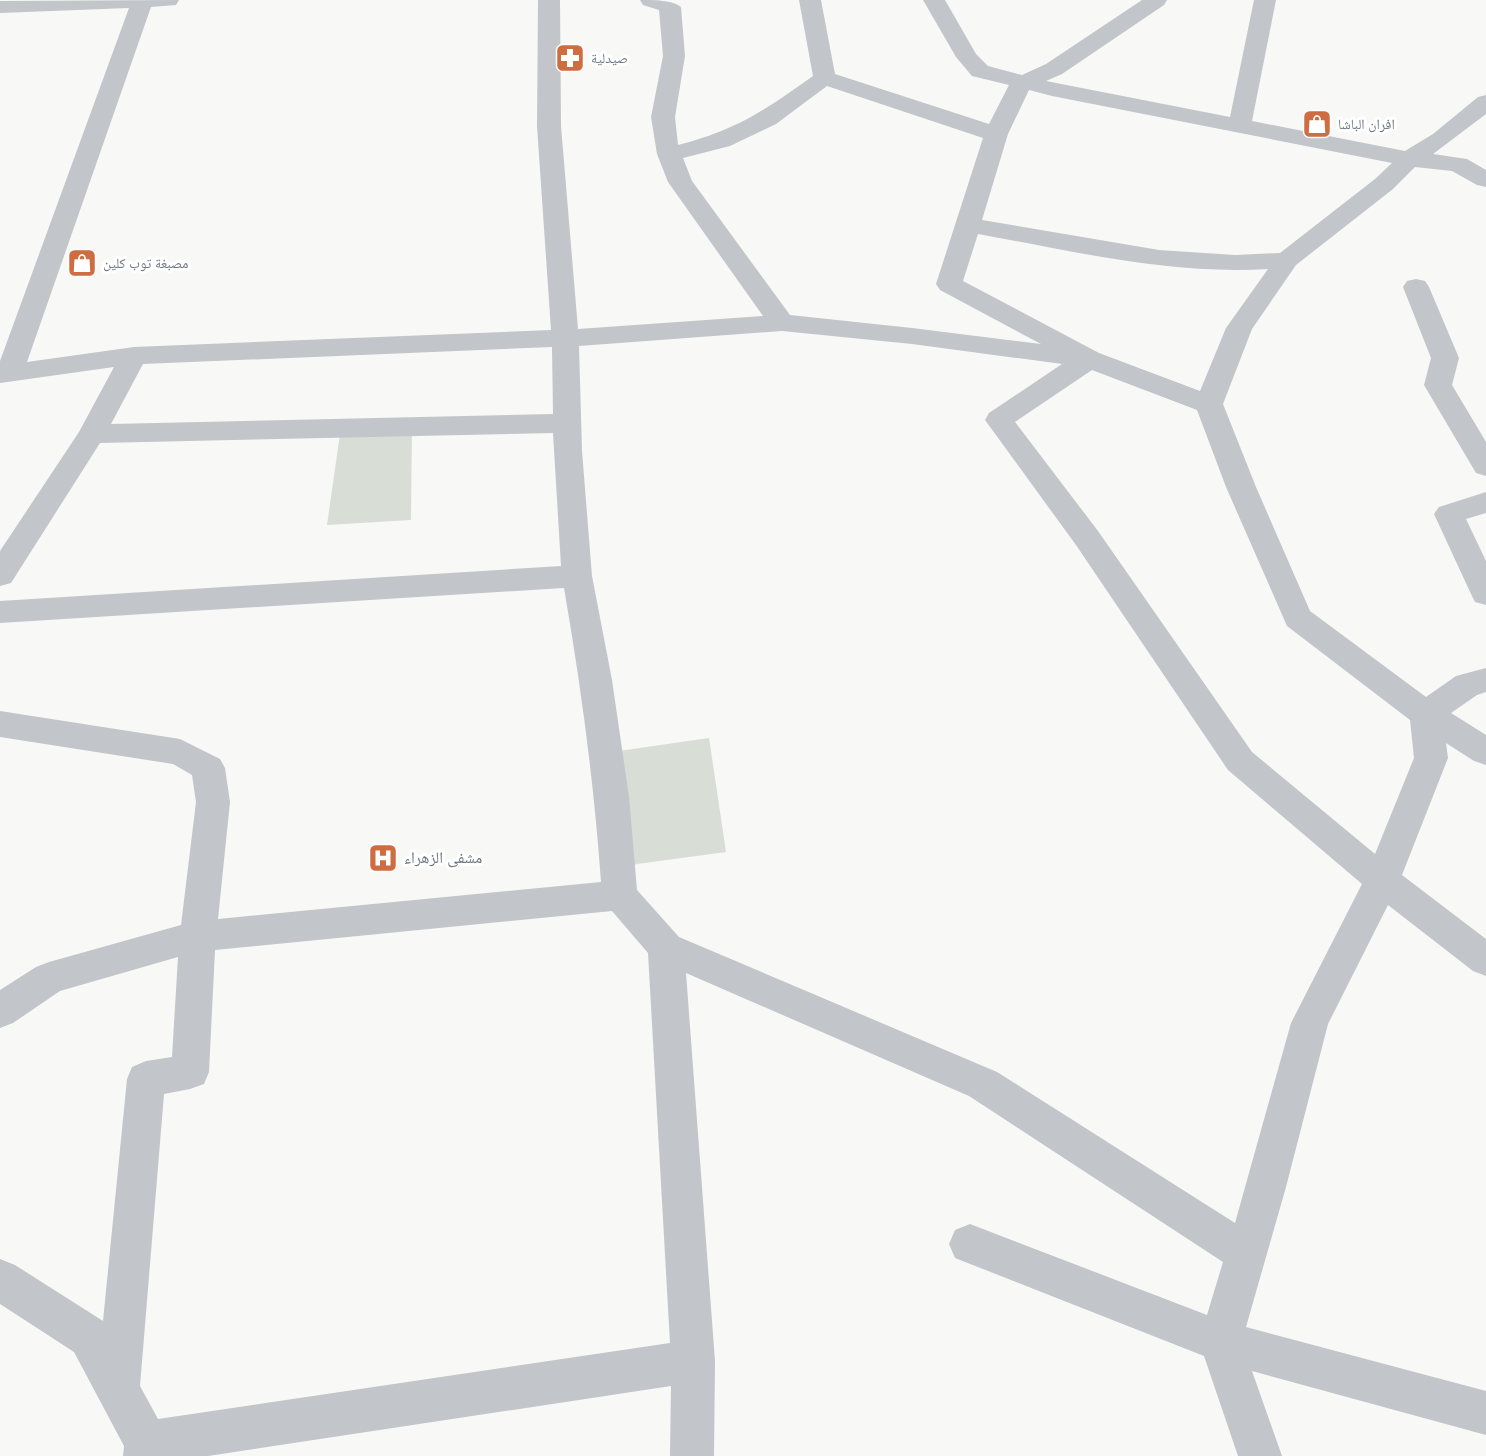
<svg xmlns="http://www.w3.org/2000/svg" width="1486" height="1456" viewBox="0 0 1486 1456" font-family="'Varela Round','Noto Naskh Arabic',sans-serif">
	<rect width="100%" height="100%" fill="#f8f8f6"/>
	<g fill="#d8ddd6">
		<polygon points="412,425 411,520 327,525 340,434"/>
		<polygon points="709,738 726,852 637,864 623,869 612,752"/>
	</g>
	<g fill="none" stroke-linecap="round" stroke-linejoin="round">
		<g fill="#c2c5c9" fill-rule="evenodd">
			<path d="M179 0 176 5 151 7 27 362 134 347 551 330 537 126 538 0H560L561 126 578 329 763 316 668 182 657 154 651 117 663 56 659 10 643 5 640 0C653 0 673 0 681 7L685 56 675 117 678 145C737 130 765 110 813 76L799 0H821L835 74 989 124 1009 85 972 76 956 57 923 0H945L976 54 988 66 1022 75 1046 64 1142 0H1167L1164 5 1062 74 1046 81 1230 117 1254 0H1276L1252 121 1405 151 1433 134 1478 97 1486 95V114L1433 154 1467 159 1486 170V187L1477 185 1452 171 1415 167 1393 189 1296 265 1252 329 1223 404 1256 487 1310 611 1426 697 1456 676 1486 668V692L1477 695 1451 713 1486 735V765L1474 761 1446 743 1448 758 1402 875 1486 939V976L1473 971 1388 905 1328 1024 1286 1187 1246 1327 1486 1391V1435L1252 1371 1282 1456H1238L1204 1356 955 1258 949 1244 955 1230 970 1224 1207 1315 1223 1262 969 1096 686 973 715 1361 714 1456H670L671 1386 208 1456H123L124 1446 74 1352 0 1304V1259L15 1265 103 1321 127 1079 132 1067 146 1061 172 1057 178 957 60 991 13 1023 0 1028V990L36 967 49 962 181 925 196 802 192 775 173 764 0 737V711L180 739 220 759 225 768 230 802 218 919 601 882C594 783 581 686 564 588L0 623V601L561 566 553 433 100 443 11 583 0 586V551L79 432 114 367 0 383V361L129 8 0 13V1ZM827 86 983 138 936 284 940 290 1041 344 912 328 790 315 692 181 683 158 730 146 776 124ZM1029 90 1052 96 1392 163 1375 179 1280 253 1235 255 1159 250 982 220 1008 134ZM978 234C1073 251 1170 275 1268 269L1226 328 1200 391 1099 353 963 281ZM782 331 912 344 1062 364 989 413 985 420 1076 545 1228 770 1362 884 1291 1023 1235 1223 997 1072 679 937 637 890 629 797 612 680 592 576 582 451 579 346ZM552 347 553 414 111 424 143 364ZM1092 370 1197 410 1226 487 1287 626 1410 720 1414 758 1375 854 1252 752 1098 531 1015 422ZM612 911 648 953 670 1343 158 1419 140 1386 164 1094 190 1089 204 1084 209 1072 215 950Z"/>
			<polygon points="1416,279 1425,281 1429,287 1459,358 1452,385 1486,442 1486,476 1476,473 1424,385 1431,358 1403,287 1407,281"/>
			<polygon points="1486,492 1486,513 1466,519 1486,561 1486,605 1475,602 1471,594 1434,514 1439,507"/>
		</g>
	</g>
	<defs>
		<g id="pharmacy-square" transform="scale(1.5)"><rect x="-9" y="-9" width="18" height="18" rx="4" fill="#ce6d41" stroke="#fff"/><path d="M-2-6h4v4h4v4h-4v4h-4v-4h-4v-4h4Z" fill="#fff"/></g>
		<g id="shop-square" transform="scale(1.5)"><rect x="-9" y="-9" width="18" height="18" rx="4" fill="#ce6d41" stroke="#fff"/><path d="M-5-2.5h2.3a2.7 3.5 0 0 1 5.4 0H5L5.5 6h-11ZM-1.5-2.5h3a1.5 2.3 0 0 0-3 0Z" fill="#fff"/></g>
		<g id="hospital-square" transform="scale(1.5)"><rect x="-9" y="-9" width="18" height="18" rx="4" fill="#ce6d41" stroke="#fff"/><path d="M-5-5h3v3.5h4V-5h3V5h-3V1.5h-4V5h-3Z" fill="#fff"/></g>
	</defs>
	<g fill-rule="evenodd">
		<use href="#pharmacy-square" x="570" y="58"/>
		<use href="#shop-square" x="1317" y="124"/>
		<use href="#shop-square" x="82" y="263"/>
		<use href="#hospital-square" x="383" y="858"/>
	</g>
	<g text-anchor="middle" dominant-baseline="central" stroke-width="6" stroke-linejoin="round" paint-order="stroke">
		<g font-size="14" fill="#6b7783" stroke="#fff" text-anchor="start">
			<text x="591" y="58">صيدلية</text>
			<text x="1338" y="124">افران الباشا</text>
			<text x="103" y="263">مصبغة توب كلين</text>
		</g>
		<g font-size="16" fill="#6b7783" stroke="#fff" text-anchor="start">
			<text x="404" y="858">مشفى الزهراء</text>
		</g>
	</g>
</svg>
